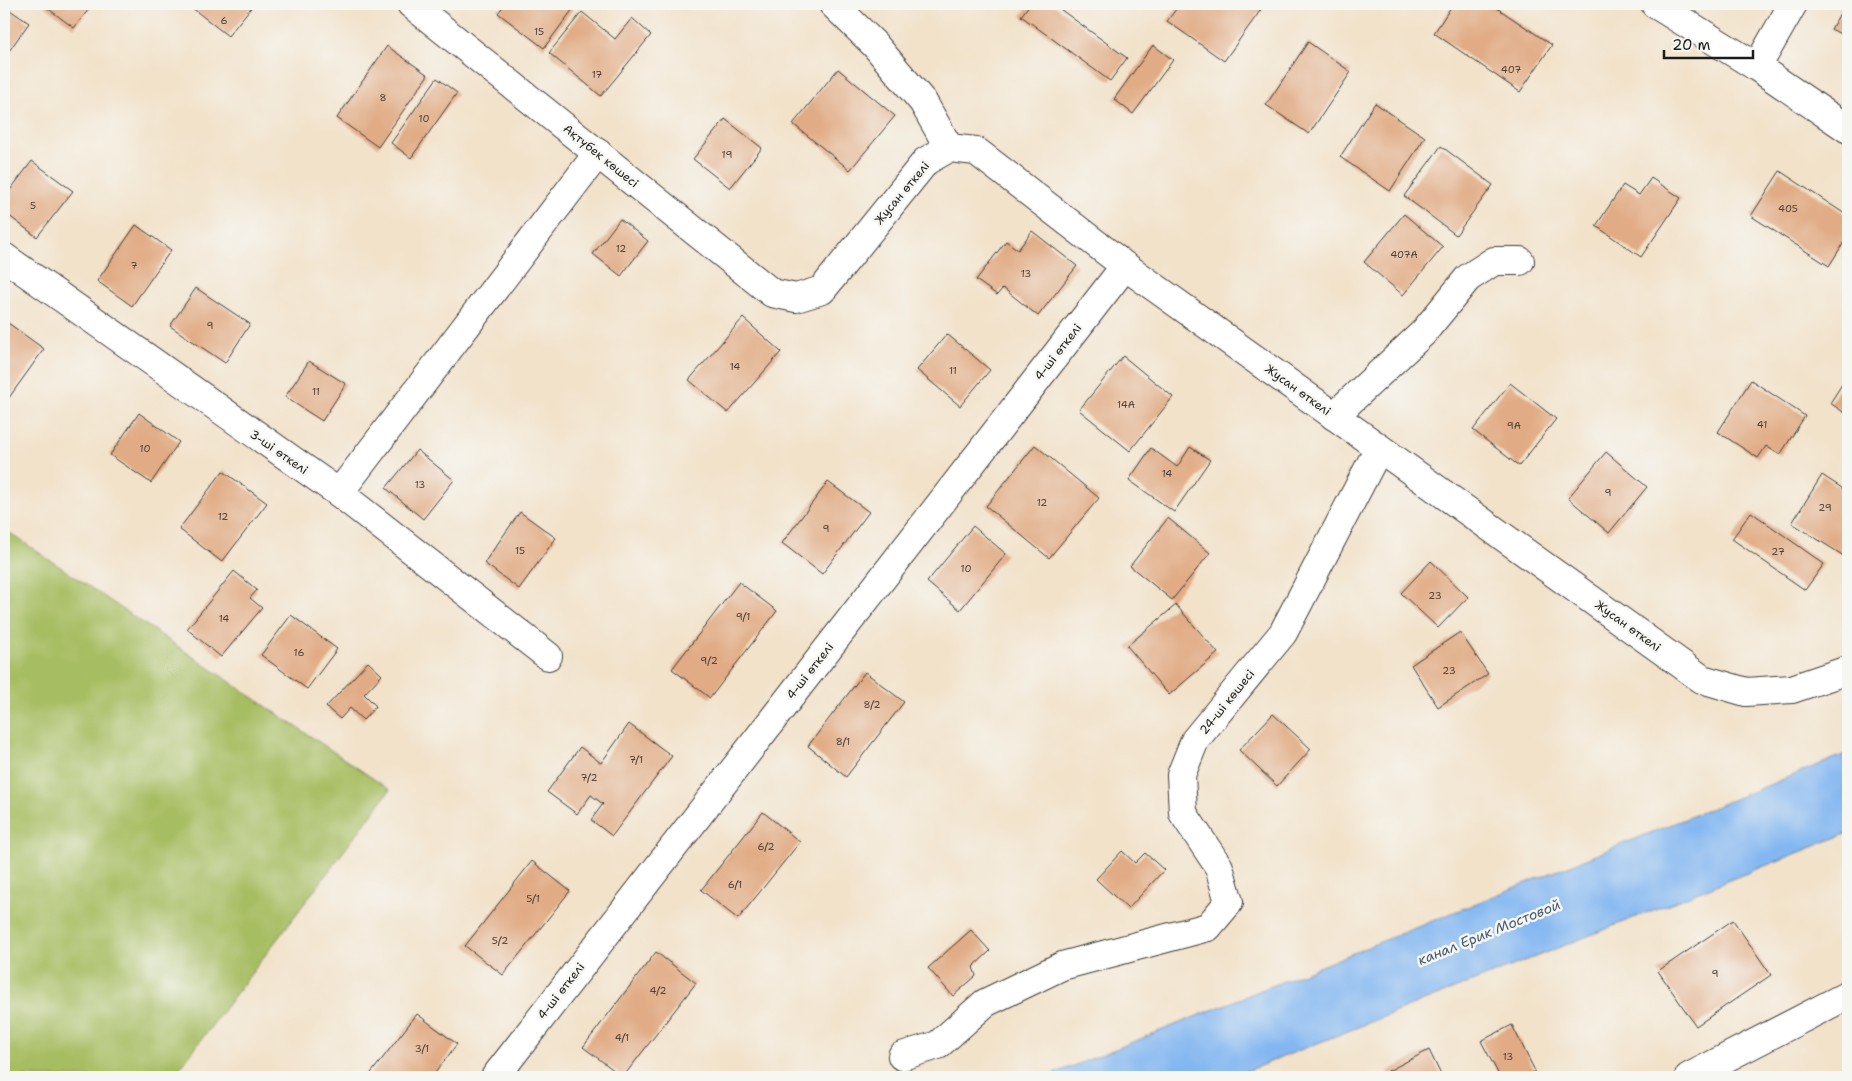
<svg xmlns="http://www.w3.org/2000/svg" width="1852" height="1081" viewBox="0 0 1852 1081" font-family="'Shantell Sans',sans-serif">
	<rect width="100%" height="100%" fill="#f6f6f2"/>
	<filter id="ink" filterUnits="userSpaceOnUse"><feTurbulence type="fractalNoise" baseFrequency=".02" numOctaves="2"/><feDisplacementMap in="SourceGraphic" scale="10" xChannelSelector="R" yChannelSelector="G"/><feConvolveMatrix kernelMatrix="1 2 1 2 8 2 1 2 1" color-interpolation-filters="sRGB"/></filter>
	<filter id="wash" filterUnits="userSpaceOnUse"><feTurbulence type="fractalNoise" baseFrequency=".0096" numOctaves="4" result="noise"/><feDisplacementMap in="SourceGraphic" scale="20" xChannelSelector="R" yChannelSelector="G"/><feGaussianBlur stdDeviation="1.12" result="paint"/><feColorMatrix in="noise" values="0 0 0 0 0 0 0 0 0 0 0 0 0 0 0 0 0 1.4 0 .05"/><feComposite in="paint" operator="in"/></filter>
	<g filter="url(#wash)">
		<rect width="100%" height="100%" fill="#f2e2ca"/>
		<polygon fill="#a7bd62" stroke="#626c3f" points="4,529 390,790 173,1077 4,1077"/>
		<polygon fill="#84b7f1" stroke="#506a86" points="1848,753 1848,833 1232,1077 1046,1077"/>
		<g id="blocks">
			<g fill="#e1ac85">
				<polygon points="42,4 93,4 74,28"/>
				<polygon points="187,4 254,4 228,36"/>
				<polygon points="505,4 575,4 576,5 544,48 498,13"/>
				<polygon points="1030,4 1053,4 1127,58 1110,81 1021,16"/>
				<polygon points="1180,4 1265,4 1224,61 1167,21"/>
				<polygon points="1453,4 1491,4 1552,45 1520,92 1434,33"/>
				<polygon points="4,6 29,23 4,58"/>
				<polygon points="1843,8 1848,11 1848,38 1831,29"/>
				<polygon points="582,12 615,39 632,18 651,35 601,96 549,53"/>
				<polygon points="1308,42 1351,72 1309,134 1266,105"/>
				<polygon points="1153,45 1173,60 1133,114 1114,99"/>
				<polygon points="387,46 428,75 378,147 337,118"/>
				<polygon points="838,69 895,116 850,170 793,124"/>
				<polygon points="437,78 457,93 411,158 391,143"/>
				<polygon points="1375,103 1425,137 1390,191 1340,157"/>
				<polygon points="725,119 762,148 730,188 693,159"/>
				<polygon points="1441,146 1493,185 1456,235 1404,196"/>
				<polygon points="32,161 73,191 37,237 4,212 4,198"/>
				<polygon points="1780,171 1848,216 1848,236 1829,266 1751,216"/>
				<polygon points="1651,178 1681,198 1641,257 1596,226 1623,185 1639,195"/>
				<polygon points="1404,214 1443,247 1403,295 1364,262"/>
				<polygon points="620,219 648,241 621,276 593,254"/>
				<polygon points="136,225 171,250 132,306 97,281"/>
				<polygon points="1032,231 1077,266 1038,316 1003,288 997,295 976,280 1006,241 1018,250"/>
				<polygon points="196,288 250,324 225,363 170,326"/>
				<polygon points="743,318 781,352 728,413 689,380"/>
				<polygon points="4,320 44,349 8,399 4,395"/>
				<polygon points="947,334 990,370 960,406 917,370"/>
				<polygon points="1123,356 1173,397 1130,451 1079,410"/>
				<polygon points="309,361 346,384 322,421 285,397"/>
				<polygon points="1848,375 1848,415 1830,403"/>
				<polygon points="1751,380 1805,416 1780,455 1766,446 1758,458 1718,432"/>
				<polygon points="1510,383 1556,419 1519,466 1473,430"/>
				<polygon points="139,413 179,442 151,483 110,455"/>
				<polygon points="1035,445 1099,498 1049,558 986,506"/>
				<polygon points="1190,447 1210,460 1174,512 1129,480 1151,448 1177,467"/>
				<polygon points="417,450 454,480 423,519 386,488"/>
				<polygon points="1606,452 1647,487 1609,533 1568,498"/>
				<polygon points="223,471 267,503 222,562 179,529"/>
				<polygon points="1822,475 1848,492 1847,558 1792,523"/>
				<polygon points="828,482 869,512 822,574 782,543"/>
				<polygon points="520,512 556,538 519,589 484,563"/>
				<polygon points="1751,512 1824,564 1805,590 1732,539"/>
				<polygon points="1168,518 1210,553 1172,600 1130,566"/>
				<polygon points="973,526 1006,554 960,610 927,582"/>
				<polygon points="1431,561 1468,597 1438,628 1401,593"/>
				<polygon points="234,571 257,590 250,598 262,608 221,657 187,629"/>
				<polygon points="739,582 777,611 710,698 672,669"/>
				<polygon points="1176,605 1218,653 1169,695 1127,646"/>
				<polygon points="291,615 337,649 307,689 261,655"/>
				<polygon points="1460,632 1488,674 1438,707 1411,665"/>
				<polygon points="368,662 382,675 364,694 376,706 363,720 350,708 340,719 326,707"/>
				<polygon points="865,672 904,702 846,777 808,746"/>
				<polygon points="1273,714 1311,749 1277,786 1239,750"/>
				<polygon points="629,724 672,756 612,836 591,820 603,804 591,795 577,814 547,792 580,747 601,763"/>
				<polygon points="763,812 800,842 738,919 701,890"/>
				<polygon points="1122,851 1135,863 1145,853 1164,870 1128,909 1096,879"/>
				<polygon points="532,861 570,891 503,975 465,946"/>
				<polygon points="1733,920 1771,975 1696,1026 1658,971"/>
				<polygon points="971,930 990,951 973,967 976,976 953,996 928,968"/>
				<polygon points="656,952 696,983 623,1077 583,1047"/>
				<polygon points="417,1014 457,1044 432,1077 368,1077"/>
				<polygon points="1512,1025 1535,1071 1524,1077 1500,1077 1481,1041"/>
				<polygon points="1429,1050 1442,1077 1392,1077 1388,1071"/>
			</g>
		</g>
	</g>
	<g filter="url(#ink)">
		<use href="#blocks" fill-opacity="0" stroke="#3c3a36" stroke-width="1"/>
		<g fill="none" stroke-linecap="round" stroke-linejoin="round">
			<g stroke="#3c3a36" stroke-width="30">
				<g id="minor">
					<polyline points="411,4 772,293 796,298 822,290 926,161 949,148 976,151 1125,266 1702,679 1746,692 1792,689 1848,670"/>
					<polyline points="833,4 875,45 923,102 949,148"/>
					<polyline points="1655,4 1757,67 1848,129"/>
					<polyline points="1757,67 1793,4"/>
					<polyline points="4,257 339,493 548,656"/>
					<polyline points="1334,416 1423,333 1468,278 1494,261 1520,261"/>
					<polyline points="339,493 598,153"/>
					<polyline points="902,1056 938,1045 985,1003 1062,966 1208,927 1229,902 1219,867 1183,813 1181,775 1195,740 1283,633 1379,448"/>
					<polyline points="495,1077 1125,266"/>
					<polyline points="1689,1077 1848,995"/>
				</g>
			</g>
			<use href="#minor" stroke="#fff" stroke-width="28"/>
		</g>
	</g>
	<g text-anchor="middle" dominant-baseline="central" stroke-width="5" stroke-linejoin="round" paint-order="stroke">
		<g font-size="10" fill="#4d4036">
			<text x="224" y="20">6</text>
			<text x="539" y="31">15</text>
			<text x="1511" y="69">407</text>
			<text x="597" y="74">17</text>
			<text x="383" y="97">8</text>
			<text x="424" y="118">10</text>
			<text x="727" y="154">19</text>
			<text x="33" y="205">5</text>
			<text x="1788" y="208">405</text>
			<text x="621" y="248">12</text>
			<text x="1404" y="254">407А</text>
			<text x="134" y="265">7</text>
			<text x="1026" y="273">13</text>
			<text x="210" y="325">9</text>
			<text x="735" y="366">14</text>
			<text x="953" y="370">11</text>
			<text x="316" y="391">11</text>
			<text x="1126" y="404">14А</text>
			<text x="1762" y="424">41</text>
			<text x="1514" y="425">9А</text>
			<text x="145" y="448">10</text>
			<text x="1167" y="473">14</text>
			<text x="420" y="484">13</text>
			<text x="1608" y="492">9</text>
			<text x="1042" y="502">12</text>
			<text x="1825" y="507">29</text>
			<text x="223" y="516">12</text>
			<text x="826" y="528">9</text>
			<text x="520" y="550">15</text>
			<text x="1778" y="551">27</text>
			<text x="966" y="568">10</text>
			<text x="1435" y="595">23</text>
			<text x="743" y="616">9/1</text>
			<text x="224" y="618">14</text>
			<text x="299" y="652">16</text>
			<text x="709" y="660">9/2</text>
			<text x="1449" y="670">23</text>
			<text x="872" y="704">8/2</text>
			<text x="843" y="741">8/1</text>
			<text x="636" y="759">7/1</text>
			<text x="589" y="777">7/2</text>
			<text x="766" y="846">6/2</text>
			<text x="735" y="884">6/1</text>
			<text x="533" y="898">5/1</text>
			<text x="500" y="940">5/2</text>
			<text x="1715" y="973">9</text>
			<text x="658" y="990">4/2</text>
			<text x="622" y="1037">4/1</text>
			<text x="422" y="1048">3/1</text>
			<text x="1508" y="1056">13</text>
		</g>
		<g font-size="12" fill="#1c1c1c" stroke="#f6f6f2">
			<text transform="translate(601 156) rotate(39)">Ақтүбек көшесi</text>
			<text transform="translate(902 193) rotate(-50)">Жусан өткелі</text>
			<text transform="translate(1058 352) rotate(-52)">4-шi өткелi</text>
			<text transform="translate(1298 390) rotate(36)">Жусан өткелі</text>
			<text transform="translate(279 452) rotate(35)">3-шi өткелi</text>
			<text transform="translate(1628 626) rotate(36)">Жусан өткелі</text>
			<text transform="translate(810 671) rotate(-52)">4-шi өткелi</text>
			<text transform="translate(1227 702) rotate(-51)">24-ші көшесi</text>
			<text transform="translate(561 991) rotate(-52)">4-шi өткелi</text>
		</g>
		<g font-size="14" font-style="italic" fill="#465a71" stroke="#f6f6f2">
			<text transform="translate(1489 932) rotate(-22)">канал Ерик Мостовой</text>
		</g>
	</g>
	<rect width="1852" height="1081" fill="none" stroke="#f6f6f2" stroke-width="20"/>
	<path d="M1664 50v8h89v-8" fill="none" stroke="#1c1c1c" stroke-width="2.5"/>
	<text x="1672" y="50" font-size="15" fill="#1c1c1c" stroke="#f6f6f2" stroke-width="4" paint-order="stroke">20 m</text>
</svg>
